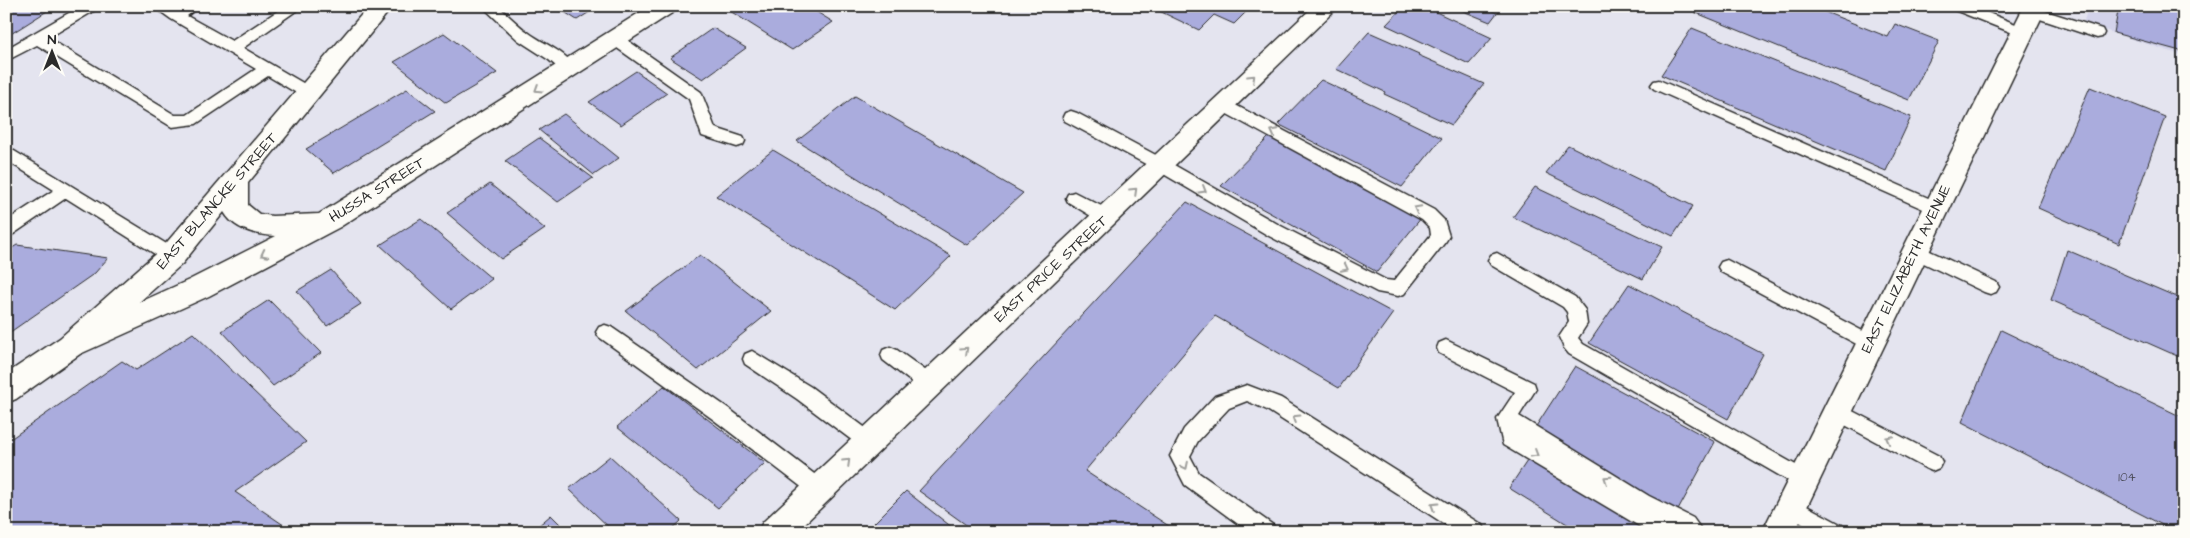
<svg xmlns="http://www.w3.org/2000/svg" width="2190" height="538" viewBox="0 0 2190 538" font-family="'Architects Daughter',sans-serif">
	<rect width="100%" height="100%" fill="#e4e4ef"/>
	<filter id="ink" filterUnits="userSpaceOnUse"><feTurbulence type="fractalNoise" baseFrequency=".02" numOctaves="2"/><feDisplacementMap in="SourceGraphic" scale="10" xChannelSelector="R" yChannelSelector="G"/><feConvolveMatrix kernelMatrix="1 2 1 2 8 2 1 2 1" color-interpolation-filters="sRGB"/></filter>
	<g filter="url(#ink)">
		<polygon fill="#d3d3ea" points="2089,6 2184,6 2184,56 2083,23"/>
		<g fill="#aaacdd" stroke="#2b2b2b">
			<polygon points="6,6 55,6 6,37"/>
			<polygon points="555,6 599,6 577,20"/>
			<polygon points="737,6 807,6 833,22 792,50 730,11"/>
			<polygon points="1149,6 1252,6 1234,24 1214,15 1199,30"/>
			<polygon points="1404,6 1423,6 1492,38 1469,64 1386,25"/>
			<polygon points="1451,6 1486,6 1485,8 1497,13 1490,22"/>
			<polygon points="1698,6 1810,6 1888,37 1895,24 1939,41 1909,100 1694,12"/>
			<polygon points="2119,6 2184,6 2184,52 2114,33"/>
			<polygon points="713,28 746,48 703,79 670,58"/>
			<polygon points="1692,28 1911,117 1886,171 1661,75"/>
			<polygon points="1369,32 1419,54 1418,55 1484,84 1452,125 1384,94 1385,92 1336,69"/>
			<polygon points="444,33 497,73 446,103 394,62"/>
			<polygon points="636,71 667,93 621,125 589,102"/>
			<polygon points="1321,80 1374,105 1442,138 1402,187 1278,124"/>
			<polygon points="2090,87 2165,117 2119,244 2038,208"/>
			<polygon points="407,89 435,111 334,173 306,149"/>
			<polygon points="855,96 1023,193 967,245 797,141"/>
			<polygon points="564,114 619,158 594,175 539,130"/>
			<polygon points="1269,137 1422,217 1377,272 1221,186"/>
			<polygon points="539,138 593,178 558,202 505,161"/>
			<polygon points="1568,145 1693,206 1673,236 1546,173"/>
			<polygon points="773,150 951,256 895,310 716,196"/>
			<polygon points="490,184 545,229 501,259 447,213"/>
			<polygon points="1535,187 1662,247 1643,279 1513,217"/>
			<polygon points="1187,202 1393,313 1339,388 1215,316 1085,471 1178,532 976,532 919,491"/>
			<polygon points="421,219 492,279 451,309 380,245"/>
			<polygon points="17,245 108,258 95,273 6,335 6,252"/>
			<polygon points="2067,250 2184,300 2184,359 2051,300"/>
			<polygon points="700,255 771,311 698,370 626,311"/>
			<polygon points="331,270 361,304 327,326 297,291"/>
			<polygon points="1629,284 1763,354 1728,419 1589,343"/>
			<polygon points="269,300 321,353 273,386 222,331"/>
			<polygon points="2001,330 2184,418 2184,532 2176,532 1962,422"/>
			<polygon points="193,333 306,442 235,492 294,532 6,532 6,442 122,361 136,370"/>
			<polygon points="1575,366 1715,442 1676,514 1533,431"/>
			<polygon points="664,386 765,463 718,508 617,427"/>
			<polygon points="610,456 681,521 669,532 614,532 569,489"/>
			<polygon points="1529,458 1649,532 1580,532 1509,488"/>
			<polygon points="906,491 958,532 884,532 874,523"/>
			<polygon points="551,515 568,532 531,532"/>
		</g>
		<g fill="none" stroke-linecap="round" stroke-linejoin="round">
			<g stroke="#2b2b2b" stroke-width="3">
				<g id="service">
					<polygon points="81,6 99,6 97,9 48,38 175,115 187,115 256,69 171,19 153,6 171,6 176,9 181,6 199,6 187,16 232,41 285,6 303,6 243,48 315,90 318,94 315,98 310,99 305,98 268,76 196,124 172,127 37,45 6,61 6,49"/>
					<path d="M482 6H498C508 15 518 25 529 33 544 44 566 52 577 69L574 73H564L549 60 518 40Z"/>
					<polygon points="1950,6 1971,6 2028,29 2030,32 2028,35 2018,35 1952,9"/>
					<polygon points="2033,7 2102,29 2104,33 2102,37 2097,38 2028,15 2026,12 2028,9"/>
					<polygon points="615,34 620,35 701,92 715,128 743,137 745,141 743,145 737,147 702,136 689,99 610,43 608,39 610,35"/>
					<polygon points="1659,80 1942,204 1944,208 1942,212 1936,214 1930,212 1654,89 1651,85 1654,81"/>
					<polygon points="1224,99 1434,210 1444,220 1449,236 1446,241 1404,294 1398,296 1377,292 1269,236 1155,169 1065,121 1063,117 1065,113 1071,111 1077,113 1167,161 1281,226 1386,280 1394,281 1431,235 1430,228 1422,220 1218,109 1216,105 1218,101"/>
					<polygon points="6,146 178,251 181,256 178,261 172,263 166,261 66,198 12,235 6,236 6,221 54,190 6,160"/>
					<polygon points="1074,192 1113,212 1115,217 1113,222 1107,223 1101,222 1068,202 1066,198 1068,194"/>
					<polygon points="1915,244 1996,282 1999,287 1996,292 1990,294 1984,292 1909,256 1906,251 1909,246"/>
					<polygon points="1497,253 1575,297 1585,310 1587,324 1578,338 1583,344 1810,473 1813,479 1810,485 1803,488 1796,485 1569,354 1564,348 1559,337 1569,322 1567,312 1563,307 1491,265 1488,260 1491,255"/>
					<polygon points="1727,260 1876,338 1879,343 1876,348 1870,351 1864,348 1721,272 1718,267 1721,262"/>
					<polygon points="605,325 611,327 728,408 826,483 829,489 826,495 819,498 812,495 714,420 599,337 596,332 599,327"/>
					<polygon points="1446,340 1534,383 1536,389 1519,416 1649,496 1693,518 1703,532 1649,532 1503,445 1497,419 1515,392 1439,353 1437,348 1439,343"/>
					<polygon points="890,347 897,350 936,378 938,384 936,390 929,392 922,390 883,360 881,355 883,350"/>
					<polygon points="752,351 811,387 875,435 878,441 875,447 868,450 861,447 797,399 745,364 743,359 745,354"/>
					<polygon points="1247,385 1281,398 1482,525 1485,532 1457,532 1267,410 1247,401 1229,408 1198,441 1190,456 1199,473 1273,525 1276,532 1249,532 1185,485 1170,456 1184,429 1215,396"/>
					<polygon points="1837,403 1939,456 1942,462 1939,468 1932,471 1925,468 1830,417 1827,411 1830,405"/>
					<polygon points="1790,497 1842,525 1845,532 1816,532 1783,512 1780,506 1783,500"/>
				</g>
			</g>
			<g stroke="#2b2b2b" stroke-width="3">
				<g id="minor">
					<path d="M369 6H393L248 183V205L259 214 272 216 319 214 650 6H678L675 11 340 227 209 296 80 354 16 399 6 403V374L60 338 162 248ZM224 212C234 230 257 235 276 236L189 280 138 303 182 264Z"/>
					<polygon points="1314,6 1339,6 796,532 758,532 763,522"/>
				</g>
			</g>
			<g stroke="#2b2b2b" stroke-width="3">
				<polygon id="tertiary" points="2024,6 2047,6 1795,532 1762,532"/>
			</g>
			<use href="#service" fill="#fdfcf7" fill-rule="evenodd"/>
			<use href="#minor" fill="#fdfcf7" fill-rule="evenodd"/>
			<use href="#tertiary" fill="#fdfcf7" fill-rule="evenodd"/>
		</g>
		<defs><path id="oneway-chevron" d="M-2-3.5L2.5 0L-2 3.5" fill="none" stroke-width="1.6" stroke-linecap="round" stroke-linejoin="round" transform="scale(1.25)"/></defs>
		<g stroke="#9e9e9b">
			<use href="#oneway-chevron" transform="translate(1252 78) rotate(-44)"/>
			<use href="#oneway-chevron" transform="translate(538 89) rotate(148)"/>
			<use href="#oneway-chevron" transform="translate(1274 132) rotate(-152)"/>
			<use href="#oneway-chevron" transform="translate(1203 190) rotate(30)"/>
			<use href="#oneway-chevron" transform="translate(1134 191) rotate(-44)"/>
			<use href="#oneway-chevron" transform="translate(1417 209) rotate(-152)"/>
			<use href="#oneway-chevron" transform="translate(264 254) rotate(153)"/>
			<use href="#oneway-chevron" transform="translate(1345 268) rotate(27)"/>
			<use href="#oneway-chevron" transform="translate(965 350) rotate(-43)"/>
			<use href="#oneway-chevron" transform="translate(1296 418) rotate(-148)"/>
			<use href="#oneway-chevron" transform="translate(1889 439) rotate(-152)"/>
			<use href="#oneway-chevron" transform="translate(1535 454) rotate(31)"/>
			<use href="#oneway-chevron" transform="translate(847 462) rotate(-44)"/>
			<use href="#oneway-chevron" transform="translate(1185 466) rotate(64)"/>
			<use href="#oneway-chevron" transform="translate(1607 479) rotate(-147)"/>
			<use href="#oneway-chevron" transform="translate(1434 506) rotate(-148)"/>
		</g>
	</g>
	<g text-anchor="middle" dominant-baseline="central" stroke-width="5" stroke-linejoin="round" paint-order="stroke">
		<g font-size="12" fill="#4b4b58">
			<text x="2127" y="477">104</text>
		</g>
		<g font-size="15" fill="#2b2b2b" stroke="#fdfcf7">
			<text transform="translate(377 190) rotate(-32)">HUSSA STREET</text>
			<text transform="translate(217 201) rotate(-49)">EAST BLANCKE STREET</text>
			<text transform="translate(1051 269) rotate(-43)">EAST PRICE STREET</text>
			<text transform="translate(1906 269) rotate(-64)">EAST ELIZABETH AVENUE</text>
		</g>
	</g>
	<rect width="2190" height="538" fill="none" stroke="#fdfcf7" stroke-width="25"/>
	<rect x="12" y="12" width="2165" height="513" fill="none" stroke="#2b2b2b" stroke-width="2" filter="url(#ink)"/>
	<g transform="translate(52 52)" stroke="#fdfcf7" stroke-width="4" paint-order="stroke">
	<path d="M0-4L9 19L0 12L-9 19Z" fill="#2b2b2b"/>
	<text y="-8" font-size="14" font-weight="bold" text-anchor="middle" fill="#2b2b2b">N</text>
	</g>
</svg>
